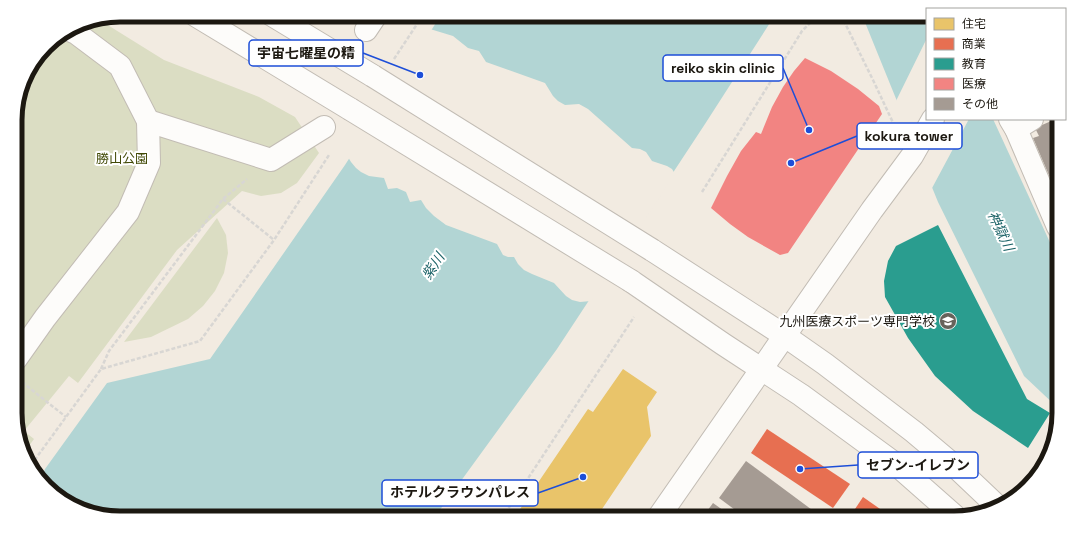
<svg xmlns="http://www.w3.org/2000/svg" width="1074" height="533" viewBox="0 0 1074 533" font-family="'Space Grotesk','Noto Sans JP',sans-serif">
	<rect width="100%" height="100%" fill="#f2ebe1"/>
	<g fill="#dbddc3">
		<polygon points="98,19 164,60 259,97 295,117 319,153 297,183 281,193 261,196 242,191 177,250 78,383 69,376 24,431 34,439 26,450 16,427 15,113 26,74 51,41 80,23"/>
		<polygon points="217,218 226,235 228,253 224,273 215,291 203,306 188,319 151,337 124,342"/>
	</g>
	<g fill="#b2d5d4">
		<polygon points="441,15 775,15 705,124 557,349 434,518 120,518 74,507 40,480 45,469 107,383 210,359 345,165"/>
		<polygon points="862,15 927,15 927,119 993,119 1059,262 1059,409 1024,376 938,202"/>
	</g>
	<g fill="#f2ebe1">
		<polygon points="430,29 453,36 468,48 479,51 486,62 545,83 553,96 558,101 565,105 579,104 588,109 632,148 640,149 646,152 652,161 667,166 672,169 675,174 591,301 580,302 572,300 566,296 554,283 532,274 524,270 518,264 514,257 508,257 503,255 497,244 446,225 434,216 426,208 421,200 410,202 406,192 397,188 388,189 384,178 369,176 361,172 356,168 351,162 348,157"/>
		<polygon points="927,38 927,119 969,119 931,190 895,103"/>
	</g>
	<polygon fill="#e9c46a" points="623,369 657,392 647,407 651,436 596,518 514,518 588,409 593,412"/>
	<g fill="#e76f51">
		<polygon points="767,429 850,484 833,508 751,453"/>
		<polygon points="863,497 893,518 849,518"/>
	</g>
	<polygon fill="#2a9d8f" points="938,225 1027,399 1050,413 1028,448 973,411 935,376 908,338 885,297 884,281 888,261 896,246"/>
	<polygon fill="#f28482" points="805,58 831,71 858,89 879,106 882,114 788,253 780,255 748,237 730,224 711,208 727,176 741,151 756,132 761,134 772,107 783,87 794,71"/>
	<g fill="#a59b93">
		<polygon points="1056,119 1058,119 1058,193 1057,194 1033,138 1039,136 1035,128"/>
		<polygon points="746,461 823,518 746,518 719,498"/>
		<polygon points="713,503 734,518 702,518"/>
	</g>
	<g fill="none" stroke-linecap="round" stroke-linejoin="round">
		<g stroke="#c2bcb4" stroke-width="24">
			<g id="street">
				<polyline points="366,30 376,15"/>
				<polyline points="1010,119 1016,129 1058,227"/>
				<polyline points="148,121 271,160 324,127"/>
				<polyline points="1016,129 1032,119"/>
				<polyline points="16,359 45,318 128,212 149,163 148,121 120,66 76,33 69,30"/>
			</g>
		</g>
		<g stroke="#c2bcb4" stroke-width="24">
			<g id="secondary">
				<polyline points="195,15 350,109"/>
				<polyline points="272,15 373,76"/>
				<polyline points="652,250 785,336 825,364 914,432 958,469 997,506"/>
				<polyline points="631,281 723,344 801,395 898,466 957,518"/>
				<polyline points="658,518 872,210 912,156 933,119"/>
			</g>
		</g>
		<g stroke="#d8d6d3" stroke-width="2.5" stroke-dasharray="4 2" stroke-linecap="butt">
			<polyline points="841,15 873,80 896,129"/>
			<polyline points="394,59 423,15"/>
			<polyline points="702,192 802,31 818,15"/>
			<polyline points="223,199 274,240"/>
			<polyline points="101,369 109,351 223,199 247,179"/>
			<polyline points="22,382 66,417"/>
			<polyline points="31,465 101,369 200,341 274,240 329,155"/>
			<polyline points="502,518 634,317"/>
		</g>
		<use href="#street" stroke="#fdfcfa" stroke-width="22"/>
		<use href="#secondary" stroke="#fdfcfa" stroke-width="22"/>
		<g stroke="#c2bcb4" stroke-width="24" stroke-linecap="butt">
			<g id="secondary-bridge">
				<polyline points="373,76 652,250"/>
				<polyline points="350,109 631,281"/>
			</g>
		</g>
		<use href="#secondary-bridge" stroke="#fdfcfa" stroke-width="22"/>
	</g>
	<defs>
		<g id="university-disc" transform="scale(0.9)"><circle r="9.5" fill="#67625a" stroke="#fff"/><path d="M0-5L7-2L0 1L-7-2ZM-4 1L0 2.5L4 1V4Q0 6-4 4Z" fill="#fff"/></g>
	</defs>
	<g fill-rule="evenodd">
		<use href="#university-disc" x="948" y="321"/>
	</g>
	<g text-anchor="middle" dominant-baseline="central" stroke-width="4" stroke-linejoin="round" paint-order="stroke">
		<g font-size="13" fill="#414906" stroke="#fff">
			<text x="122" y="158">勝山公園</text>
		</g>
		<g font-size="13" fill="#1c1811" stroke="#fff" text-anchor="end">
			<text x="935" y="321">九州医療スポーツ専門学校</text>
		</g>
		<g font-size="14" font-style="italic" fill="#1a6266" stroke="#fff">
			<text transform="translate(1001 231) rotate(65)">神獄川</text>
			<text transform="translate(433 266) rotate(-57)">紫川</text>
		</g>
	</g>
	<path d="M0 0H1074V533H0ZM120 22H954A98 98 0 0 1 1052 120V413A98 98 0 0 1 954 511H120A98 98 0 0 1 22 413V120A98 98 0 0 1 120 22Z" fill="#fff" fill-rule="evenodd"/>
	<path fill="none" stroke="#1c1811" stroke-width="5" d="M120 22H954A98 98 0 0 1 1052 120V413A98 98 0 0 1 954 511H120A98 98 0 0 1 22 413V120A98 98 0 0 1 120 22Z"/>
	<path fill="none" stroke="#1d4ed8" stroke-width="1.5" d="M420 75L363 53M809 130L783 68M791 163L857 136M800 469L858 465M583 477L538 493"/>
	<g fill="#1d4ed8" stroke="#fff" stroke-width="1.5">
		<circle cx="420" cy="75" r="4"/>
		<circle cx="809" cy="130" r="4"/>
		<circle cx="791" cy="163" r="4"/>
		<circle cx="800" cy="469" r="4"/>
		<circle cx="583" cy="477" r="4"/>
	</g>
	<g fill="#fff" stroke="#1d4ed8" stroke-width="1.5">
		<rect x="249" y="40" width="114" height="26" rx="4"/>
		<rect x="663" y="55" width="120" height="26" rx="4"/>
		<rect x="857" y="123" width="105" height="26" rx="4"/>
		<rect x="858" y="452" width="120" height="26" rx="4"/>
		<rect x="382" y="480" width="156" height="26" rx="4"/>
	</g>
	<g font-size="14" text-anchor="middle" font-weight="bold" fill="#1c1811">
		<text x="306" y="58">宇宙七曜星の精</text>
		<text x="723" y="73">reiko skin clinic</text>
		<text x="909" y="141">kokura tower</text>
		<text x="918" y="470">セブン-イレブン</text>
		<text x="460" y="497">ホテルクラウンパレス</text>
	</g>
	<rect x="926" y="8" width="140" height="112" fill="#ffffff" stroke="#a4a3a0"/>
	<rect x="934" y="18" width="20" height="12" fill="#e9c46a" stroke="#a4a3a0"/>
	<text x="962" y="28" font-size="12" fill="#1c1811">住宅</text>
	<rect x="934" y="38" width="20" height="12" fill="#e76f51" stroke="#a4a3a0"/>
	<text x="962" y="48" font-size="12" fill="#1c1811">商業</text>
	<rect x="934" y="58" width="20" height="12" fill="#2a9d8f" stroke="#a4a3a0"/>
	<text x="962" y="68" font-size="12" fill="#1c1811">教育</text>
	<rect x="934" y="78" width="20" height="12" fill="#f28482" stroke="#a4a3a0"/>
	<text x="962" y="88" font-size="12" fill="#1c1811">医療</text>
	<rect x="934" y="98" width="20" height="12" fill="#a59b93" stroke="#a4a3a0"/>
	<text x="962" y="108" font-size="12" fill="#1c1811">その他</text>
</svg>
